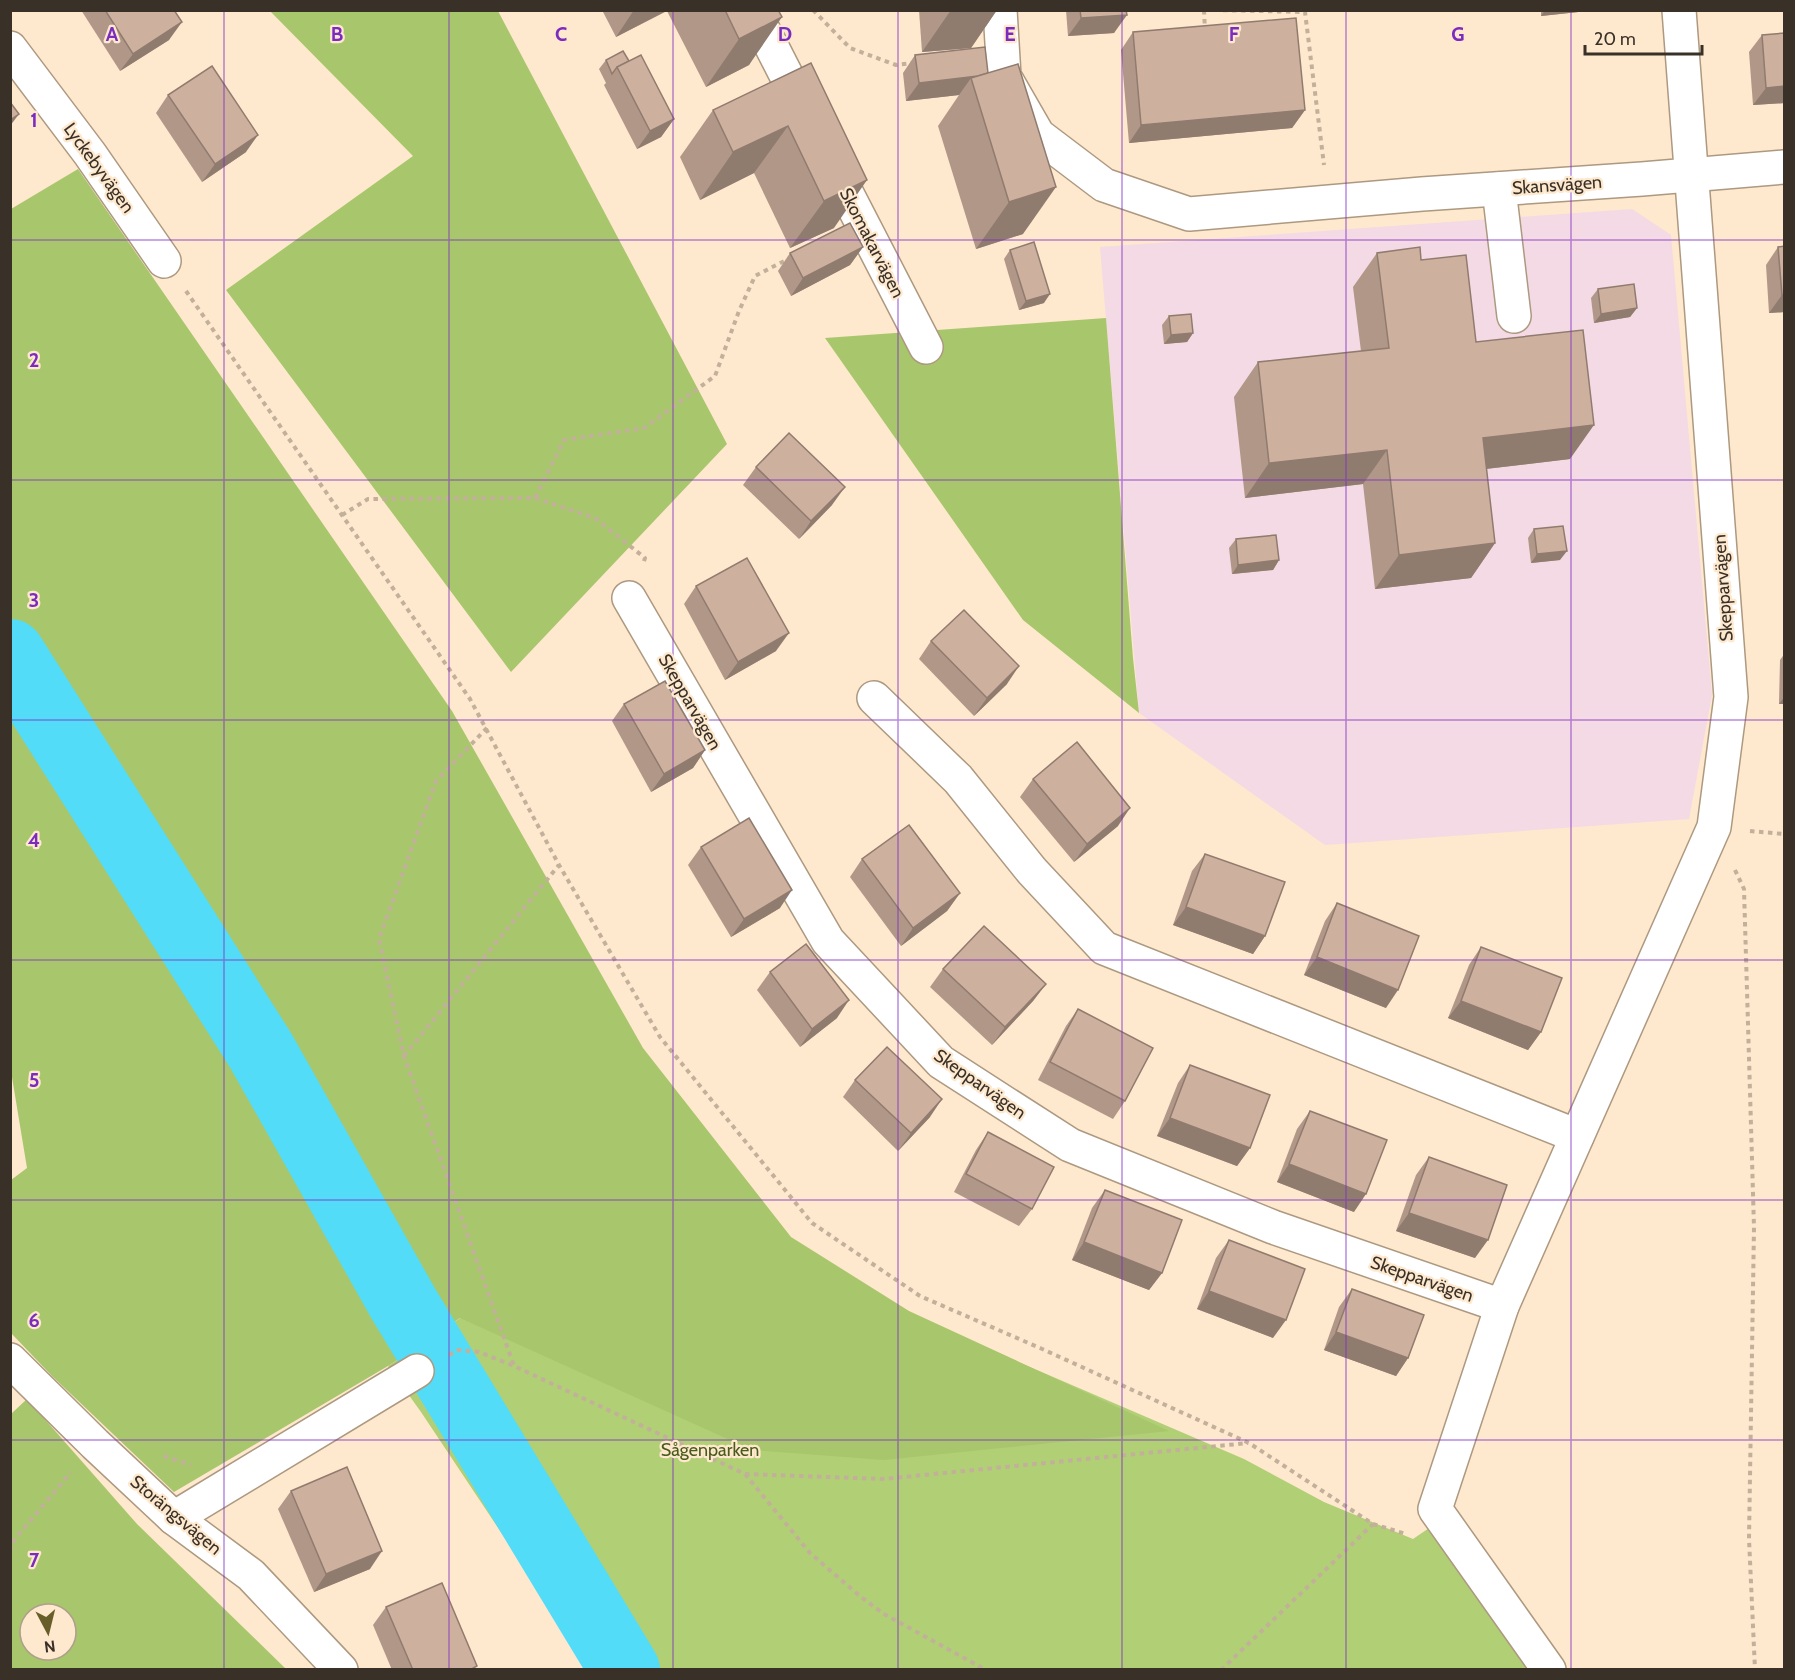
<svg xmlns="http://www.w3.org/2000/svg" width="1795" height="1680" viewBox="0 0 1795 1680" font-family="Cabin,sans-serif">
	<rect width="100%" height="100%" fill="#fee8ce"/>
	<polygon fill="#f3dae4" points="1632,209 1671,235 1712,695 1689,819 1325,845 1139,713 1100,247"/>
	<polygon fill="#b1cf75" points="718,1147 789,1240 909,1315 1244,1459 1324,1502 1413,1539 1435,1524 1541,1669 592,1669 421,1412 388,1366"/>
	<g fill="#a8c66b" fill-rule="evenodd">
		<polygon points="270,11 498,11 727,444 511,672 226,290 413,156"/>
		<polygon points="78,169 452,711 643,1048 791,1237 909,1311 1169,1431 884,1460 752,1450 460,1318 388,1366 174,1492 52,1376 11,1333 11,1180 27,1168 10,1065 11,209"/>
		<polygon points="1106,318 1133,658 1139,713 1023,620 825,338"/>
		<path d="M27 1399 137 1524 286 1669 11 1670V1414ZM30 1614H66V1650H30Z"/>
	</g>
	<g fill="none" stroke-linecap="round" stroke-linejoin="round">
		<polyline stroke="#52dcf8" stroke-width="70" points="10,654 261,1051 403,1303 625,1670"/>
		<g stroke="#ad9980" stroke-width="36">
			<g id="minor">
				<polyline points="753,10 807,116"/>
				<polyline points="1000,10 1004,76 1038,135 1104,185 1189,214 1422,194 1642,179 1784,167"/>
				<polyline points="10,48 90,154 164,261"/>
				<polyline points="830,161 926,347"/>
				<polyline points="1499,189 1514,316"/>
				<polyline points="629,598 828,941 941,1062 1070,1145 1273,1227 1502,1306"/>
				<polyline points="874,698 958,779 1032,871 1104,948 1577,1136"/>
				<polyline points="10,1360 95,1444 174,1518 251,1575 341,1670"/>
				<polyline points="174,1518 417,1371"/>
				<polyline points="1549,1670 1435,1509 1502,1306 1714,827 1731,697 1679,10"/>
			</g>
		</g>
		<g stroke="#c2b09b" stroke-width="4" stroke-dasharray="4.5 4.5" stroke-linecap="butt">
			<polyline points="813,10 850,48 896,65 913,63"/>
			<polyline points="1204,10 1205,31"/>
			<polyline points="1214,10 1305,12 1324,165"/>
			<polyline points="186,291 470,699 559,865 660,1037 812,1223 920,1296 1040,1348 1249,1443 1373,1524 1406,1534"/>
			<polyline points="535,498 595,518 645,558 643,564"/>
			<polyline points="342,515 368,499 535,498 564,440 644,428 715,376 739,311 755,276 790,258"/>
			<polyline points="487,728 436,781 379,939 404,1056 514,1366"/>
			<polyline points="1750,831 1784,834"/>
			<polyline points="1735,870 1744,889 1754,1227 1749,1539 1755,1670"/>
			<polyline points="404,1056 559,865"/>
			<polyline points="449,1355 458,1350 479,1352 514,1366 745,1474 810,1553 861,1597 884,1614 986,1670"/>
			<polyline points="164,1456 191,1465"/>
			<polyline points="745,1474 883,1479 1248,1443"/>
			<polyline points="10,1551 15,1539 71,1472"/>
			<polyline points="1221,1670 1373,1524"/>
		</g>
		<use href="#minor" stroke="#fff" stroke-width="33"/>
	</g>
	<g fill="#b19788">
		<polygon points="81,10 174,10 169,40 120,71"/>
		<polygon points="602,10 778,10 749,65 706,87 667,11 616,37"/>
		<polygon points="919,10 997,10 971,48 922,52"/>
		<polygon points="1066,10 1126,10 1114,33 1068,36"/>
		<polygon points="1541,10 1597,10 1541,16"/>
		<polygon points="1133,32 1305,110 1292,128 1129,143 1121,50"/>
		<polygon points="1762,35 1785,103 1753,105 1749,52"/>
		<polygon points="915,55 988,73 1023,234 976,249 938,126 959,95 906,101 903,73"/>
		<polygon points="606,60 629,61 674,119 661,137 637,149 604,85 606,83 599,69"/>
		<polygon points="811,63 834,228 790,248 754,173 700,200 680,157 713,110"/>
		<polygon points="168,95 246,152 202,182 156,113"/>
		<polygon points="1785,246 1785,312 1769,313 1766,265 1778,247"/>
		<polygon points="863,247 850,265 791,296 778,271 790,253"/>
		<polygon points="1010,250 1044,303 1019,310 1004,259"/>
		<polygon points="1377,253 1421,260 1476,342 1570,459 1486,469 1495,543 1471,578 1375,589 1363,484 1245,498 1234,397 1258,362 1361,351 1353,287"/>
		<polygon points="1598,289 1637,308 1630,317 1594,323 1591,298"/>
		<polygon points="1169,316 1193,333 1187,342 1164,344 1162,325"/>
		<polygon points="756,467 832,505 799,539 743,485"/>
		<polygon points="1534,529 1560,560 1531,563 1528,538"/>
		<polygon points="1236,539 1279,560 1273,570 1232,574 1229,548"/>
		<polygon points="696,586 776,651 725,680 684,604"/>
		<polygon points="931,641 1007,684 974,716 919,659"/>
		<polygon points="1785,653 1785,704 1779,704 1780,660"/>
		<polygon points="624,704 705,750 693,768 651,792 612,721"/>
		<polygon points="1033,779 1118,826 1074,862 1020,797"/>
		<polygon points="701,847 780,908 731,937 688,865"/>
		<polygon points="1205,854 1265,936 1253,954 1173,925 1192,871"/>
		<polygon points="862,859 960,893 947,911 901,946 850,877"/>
		<polygon points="1337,903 1386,1008 1304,975 1325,921"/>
		<polygon points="1481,947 1541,1032 1528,1050 1448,1018 1469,965"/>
		<polygon points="943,969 1046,984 1033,1001 992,1045 930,987"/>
		<polygon points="770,972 837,1018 800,1047 757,990"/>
		<polygon points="1078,1009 1125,1101 1113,1119 1038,1080 1066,1026"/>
		<polygon points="1190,1065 1250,1148 1237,1166 1157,1136 1178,1083"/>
		<polygon points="855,1080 930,1117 898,1151 843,1097"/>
		<polygon points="1310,1111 1354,1212 1277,1182 1297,1129"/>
		<polygon points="988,1132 1032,1209 1019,1226 954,1192 976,1150"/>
		<polygon points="1429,1157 1475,1258 1396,1231 1416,1175"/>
		<polygon points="1105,1190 1162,1273 1149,1290 1072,1260 1092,1208"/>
		<polygon points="1229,1240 1273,1338 1197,1309 1216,1258"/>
		<polygon points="1352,1289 1408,1358 1396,1376 1324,1350 1339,1307"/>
		<polygon points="291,1491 370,1569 314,1592 278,1509"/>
		<polygon points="386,1607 475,1670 392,1670 373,1625"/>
	</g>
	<g fill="#907b6f">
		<polygon points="634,10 668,10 616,37"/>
		<polygon points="951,10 997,10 971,48 922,52"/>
		<polygon points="1545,10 1597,10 1541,16"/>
		<polygon points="1127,15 1114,33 1068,36 1081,18"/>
		<polygon points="782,17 749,65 706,87 739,39"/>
		<polygon points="182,22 169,40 120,71 133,54"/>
		<polygon points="989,75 971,78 959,95 906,101 919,83"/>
		<polygon points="1785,86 1785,103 1753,105 1766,88"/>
		<polygon points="1305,110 1292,128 1129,143 1141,125"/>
		<polygon points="19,114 10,126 10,120"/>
		<polygon points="674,119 661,137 637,149 650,131"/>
		<polygon points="788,126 754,173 700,200 733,152"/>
		<polygon points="258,135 246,152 202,182 215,164"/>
		<polygon points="867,180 834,228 790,248 824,201"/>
		<polygon points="1056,187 1023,234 976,249 1009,202"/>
		<polygon points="863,247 850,265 791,296 803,278"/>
		<polygon points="1050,294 1044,303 1019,310 1026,301"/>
		<polygon points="1782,295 1785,295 1785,312 1769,313"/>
		<polygon points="1637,308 1630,317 1594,323 1601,314"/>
		<polygon points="1193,333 1187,342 1164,344 1171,335"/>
		<polygon points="1594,425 1570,459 1459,472 1483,438"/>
		<polygon points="1387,450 1363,484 1245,498 1269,463"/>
		<polygon points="845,487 832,505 799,539 811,521"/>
		<polygon points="1495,543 1471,578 1375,589 1399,555"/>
		<polygon points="1567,551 1560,560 1531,563 1537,554"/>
		<polygon points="1279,560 1273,570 1232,574 1238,565"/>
		<polygon points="789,633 776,651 725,680 738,662"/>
		<polygon points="1019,666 1007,684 974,716 987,698"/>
		<polygon points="1785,696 1785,704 1779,704"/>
		<polygon points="705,750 693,768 651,792 664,774"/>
		<polygon points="1130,808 1118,826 1074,862 1087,844"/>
		<polygon points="792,890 780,908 731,937 744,919"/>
		<polygon points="960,893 947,911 901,946 913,928"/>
		<polygon points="1186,907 1265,936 1253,954 1173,925"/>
		<polygon points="1317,957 1398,990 1386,1008 1304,975"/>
		<polygon points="1046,984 1033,1001 992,1045 1005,1027"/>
		<polygon points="849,1000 837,1018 800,1047 812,1029"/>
		<polygon points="1461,1001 1541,1032 1528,1050 1448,1018"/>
		<polygon points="942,1099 930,1117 898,1151 911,1133"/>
		<polygon points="1170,1118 1250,1148 1237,1166 1157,1136"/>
		<polygon points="1289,1164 1366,1194 1354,1212 1277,1182"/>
		<polygon points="1409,1213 1488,1240 1475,1258 1396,1231"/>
		<polygon points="1084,1242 1162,1273 1149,1290 1072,1260"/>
		<polygon points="1209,1291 1286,1320 1273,1338 1197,1309"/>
		<polygon points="1336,1332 1408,1358 1396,1376 1324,1350"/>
		<polygon points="382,1551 370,1569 314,1592 326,1574"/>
	</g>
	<g fill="#ceb09e" stroke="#907b6f" stroke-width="1.5">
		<polygon points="105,10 174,10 182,22 133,54"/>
		<polygon points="725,10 778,10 782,17 739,39"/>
		<polygon points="1080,10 1126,10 1127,15 1081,18"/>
		<polygon points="1296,18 1305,110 1141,125 1133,32"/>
		<polygon points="1785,33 1785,86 1766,88 1762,35"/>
		<polygon points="985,47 988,73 978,76 919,83 915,55"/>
		<polygon points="623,51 629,61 617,67 612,74 606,60"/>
		<polygon points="641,55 674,119 650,131 617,67"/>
		<polygon points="811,63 867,180 824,201 788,126 733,152 713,110"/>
		<polygon points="1018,64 1056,187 1009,202 971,78"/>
		<polygon points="212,66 258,135 215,164 168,95"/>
		<polygon points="10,102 19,114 10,120"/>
		<polygon points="850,223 863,247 803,278 790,253"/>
		<polygon points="1034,242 1050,294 1026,301 1010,250"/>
		<polygon points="1785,246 1785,295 1782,295 1778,247"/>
		<polygon points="1420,247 1421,260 1466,255 1476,342 1583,330 1594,425 1483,438 1495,543 1399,555 1387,450 1269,463 1258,362 1389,348 1377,253"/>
		<polygon points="1634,284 1637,308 1601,314 1598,289"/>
		<polygon points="1191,314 1193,333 1171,335 1169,316"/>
		<polygon points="789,433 845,487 811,521 756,467"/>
		<polygon points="1563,526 1567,551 1537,554 1534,529"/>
		<polygon points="1276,535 1279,560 1238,565 1236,539"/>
		<polygon points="747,558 789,633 738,662 696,586"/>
		<polygon points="964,610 1019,666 987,698 931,641"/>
		<polygon points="665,681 705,750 664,774 624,704"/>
		<polygon points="1077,742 1130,808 1087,844 1033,779"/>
		<polygon points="749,818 792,890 744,919 701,847"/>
		<polygon points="909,825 960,893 913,928 862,859"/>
		<polygon points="1205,854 1285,882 1265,936 1186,907"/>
		<polygon points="1337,903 1419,936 1398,990 1317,957"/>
		<polygon points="984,926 1046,984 1005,1027 943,969"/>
		<polygon points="806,944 849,1000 812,1029 770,972"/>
		<polygon points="1481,947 1562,978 1541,1032 1461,1001"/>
		<polygon points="1078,1009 1153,1048 1125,1101 1050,1062"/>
		<polygon points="887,1047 942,1099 911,1133 855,1080"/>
		<polygon points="1190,1065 1270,1095 1250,1148 1170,1118"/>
		<polygon points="1310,1111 1387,1140 1366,1194 1289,1164"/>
		<polygon points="988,1132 1054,1167 1032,1209 966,1174"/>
		<polygon points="1429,1157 1507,1185 1488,1240 1409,1213"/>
		<polygon points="1105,1190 1182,1220 1162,1273 1084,1242"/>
		<polygon points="1229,1240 1305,1269 1286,1320 1209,1291"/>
		<polygon points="1352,1289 1424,1315 1408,1358 1336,1332"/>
		<polygon points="347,1467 382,1551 326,1574 291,1491"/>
		<polygon points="442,1583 477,1666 470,1670 413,1670 386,1607"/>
	</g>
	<path fill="none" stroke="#7b2cbf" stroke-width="1.5" stroke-opacity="0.55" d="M224 10V1670M449 10V1670M673 10V1670M898 10V1670M1122 10V1670M1346 10V1670M1571 10V1670M10 240H1784M10 480H1784M10 720H1784M10 960H1784M10 1200H1784M10 1440H1784"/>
	<g text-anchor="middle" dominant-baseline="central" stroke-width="4.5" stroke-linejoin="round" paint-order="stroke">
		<g font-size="18" fill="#393127" stroke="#fee8ce">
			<text transform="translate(99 168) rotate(54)">Lyckebyvägen</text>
			<text transform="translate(1557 185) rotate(-4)">Skansvägen</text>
			<text transform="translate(872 243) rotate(63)">Skomakarvägen</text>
			<text transform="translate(1723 588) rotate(-94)">Skepparvägen</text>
			<text transform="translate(690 702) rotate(60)">Skepparvägen</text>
			<text transform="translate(980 1084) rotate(35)">Skepparvägen</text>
			<text transform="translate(1422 1279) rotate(19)">Skepparvägen</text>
			<text transform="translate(176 1515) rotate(40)">Storängsvägen</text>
		</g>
		<g font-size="18" fill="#485b1b" stroke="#fee8ce">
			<text x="710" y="1450">Sågenparken</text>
		</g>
	</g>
	<g font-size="20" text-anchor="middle" font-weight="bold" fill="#7b2cbf" stroke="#fee8ce" stroke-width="4.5" stroke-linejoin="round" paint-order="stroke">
		<text x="112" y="41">A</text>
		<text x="337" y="41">B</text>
		<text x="561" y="41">C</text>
		<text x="785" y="41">D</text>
		<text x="1010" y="41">E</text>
		<text x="1234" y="41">F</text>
		<text x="1458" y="41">G</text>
		<text x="34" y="127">1</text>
		<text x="34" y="367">2</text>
		<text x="34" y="607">3</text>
		<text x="34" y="847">4</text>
		<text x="34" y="1087">5</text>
		<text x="34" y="1327">6</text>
		<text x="34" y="1567">7</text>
	</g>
	<rect width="1795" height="1680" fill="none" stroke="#393127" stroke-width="24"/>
	<g transform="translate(48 1632) rotate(173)"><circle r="28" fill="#fee8ce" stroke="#af9f8b" stroke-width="1.5"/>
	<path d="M0-4.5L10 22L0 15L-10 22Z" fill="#675e2a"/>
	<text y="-9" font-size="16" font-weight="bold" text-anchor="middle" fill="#393127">N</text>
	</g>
	<path d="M1585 45v9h117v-9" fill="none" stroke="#393127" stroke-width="3"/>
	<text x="1594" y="45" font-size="18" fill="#393127" stroke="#fee8ce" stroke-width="4.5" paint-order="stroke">20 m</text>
</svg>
